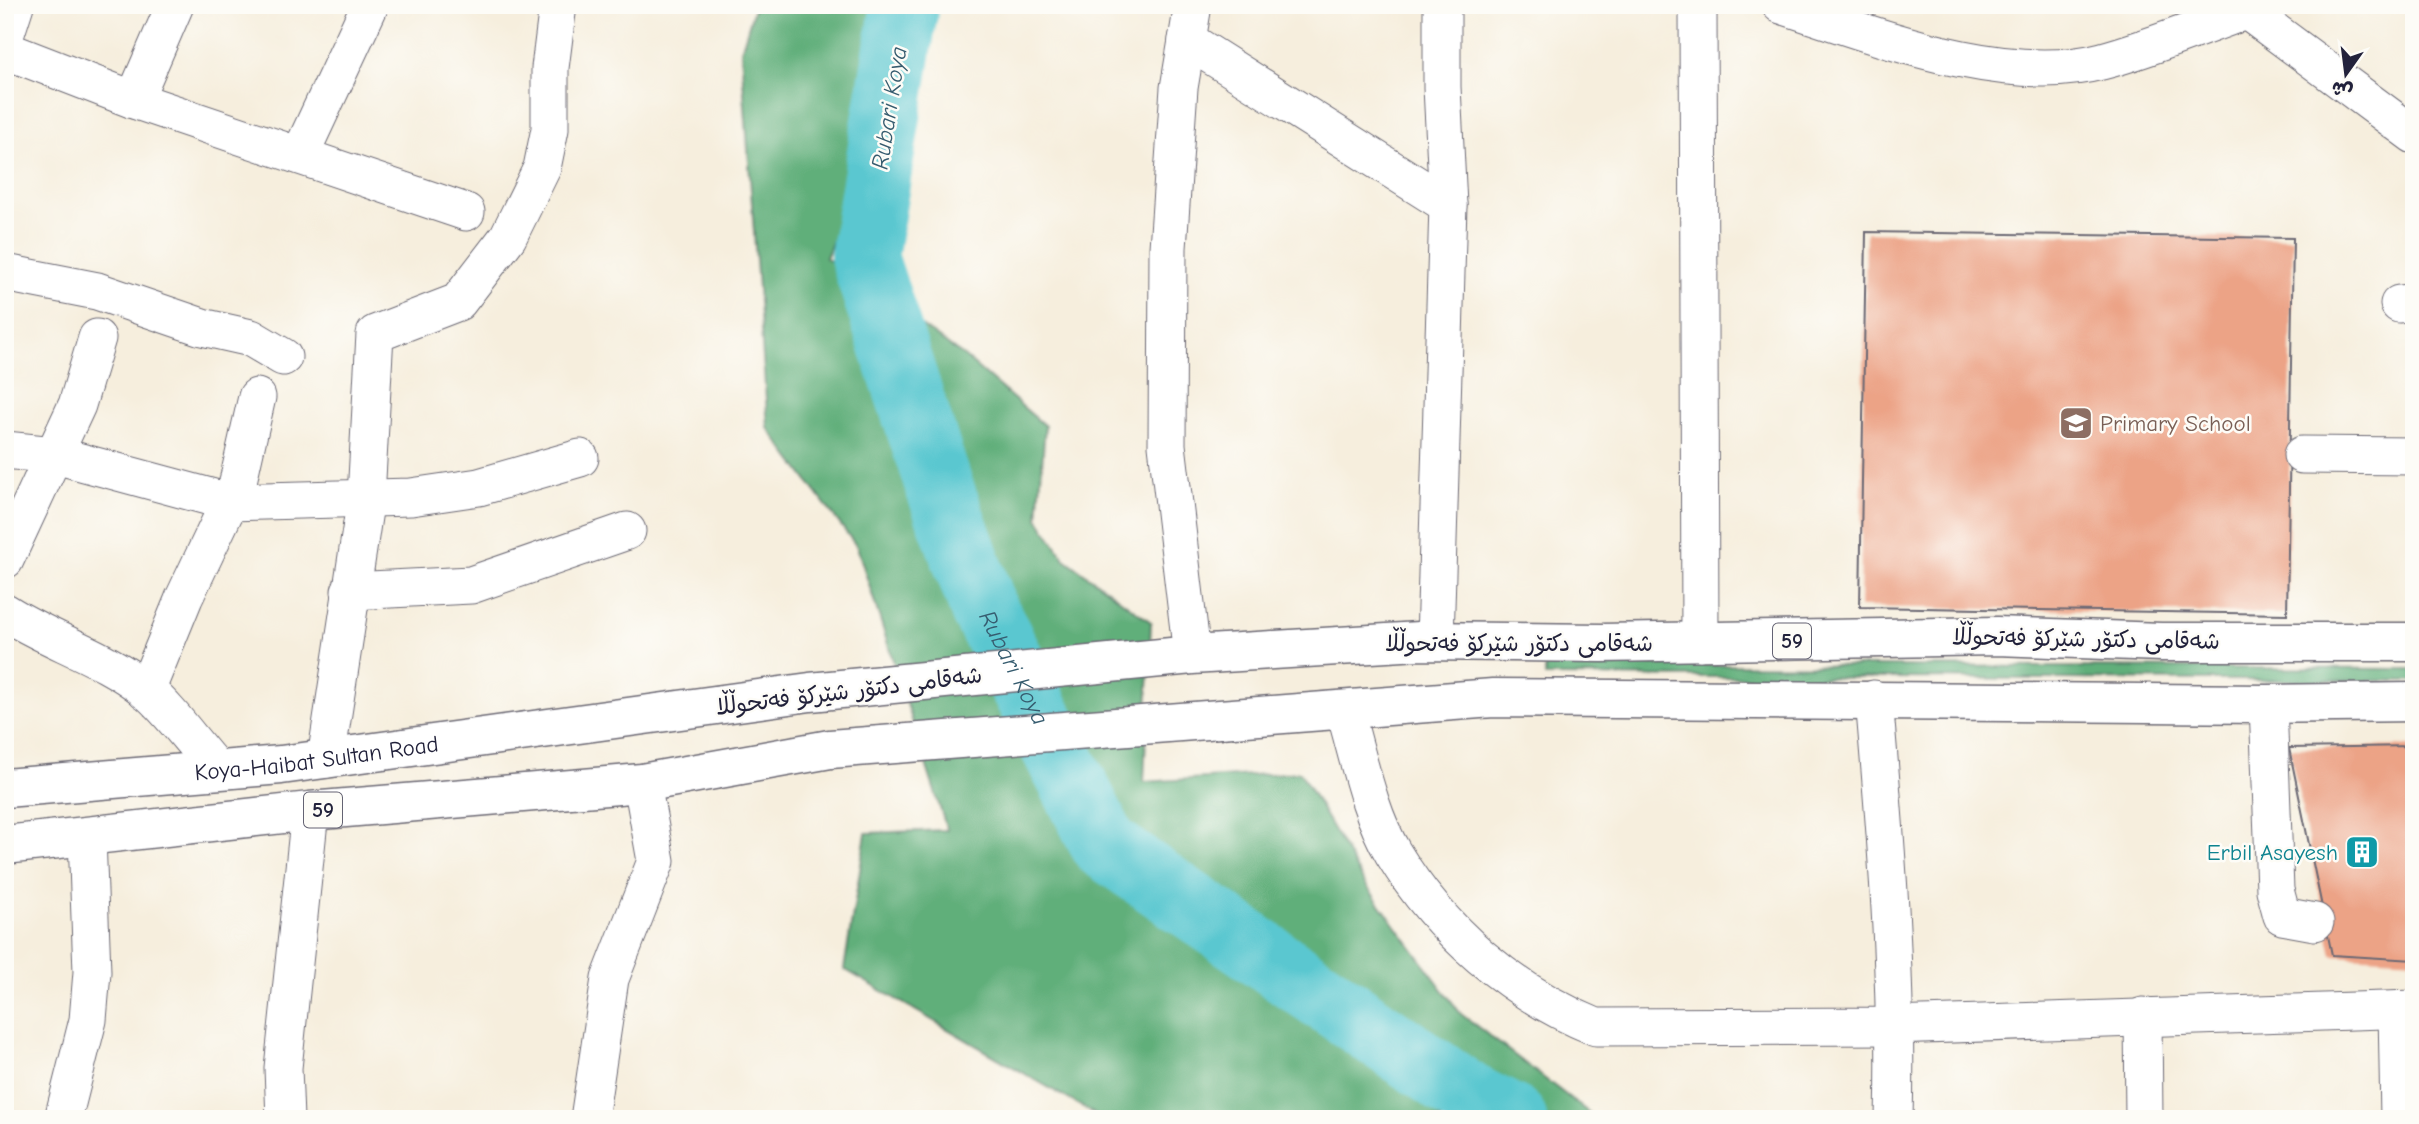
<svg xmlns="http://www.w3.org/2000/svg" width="2419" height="1124" viewBox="0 0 2419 1124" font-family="'Comic Neue','Playpen Sans Arabic',sans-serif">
	<rect width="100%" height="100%" fill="#fdfcf7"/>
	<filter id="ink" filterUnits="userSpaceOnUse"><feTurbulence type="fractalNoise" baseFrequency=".0143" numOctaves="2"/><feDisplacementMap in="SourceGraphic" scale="14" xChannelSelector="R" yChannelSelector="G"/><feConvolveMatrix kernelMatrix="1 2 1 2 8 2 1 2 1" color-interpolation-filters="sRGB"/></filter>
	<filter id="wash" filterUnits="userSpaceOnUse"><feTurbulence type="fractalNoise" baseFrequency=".00686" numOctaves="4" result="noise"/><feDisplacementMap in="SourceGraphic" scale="28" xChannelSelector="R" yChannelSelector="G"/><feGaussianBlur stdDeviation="1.57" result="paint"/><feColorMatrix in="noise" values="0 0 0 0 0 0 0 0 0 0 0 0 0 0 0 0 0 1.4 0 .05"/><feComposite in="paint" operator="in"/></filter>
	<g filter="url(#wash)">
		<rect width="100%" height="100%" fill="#f6eedd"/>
		<g fill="#60af7a" stroke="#41685a" stroke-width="2">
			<polygon points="755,5 928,5 826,258 965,357 1045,426 1038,518 1065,559 1151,622 1144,782 1300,772 1363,881 1461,1014 1597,1119 1103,1119 844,969 866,833 947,830 857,547 768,428 741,51"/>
			<polygon points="1545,664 2414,669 2414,681 1545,676"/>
		</g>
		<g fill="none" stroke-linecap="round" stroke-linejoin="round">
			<path stroke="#5ac7d0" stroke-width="68" id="s1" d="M905 5 864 257 939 486 984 609 1105 846 1470 1097 1513 1119"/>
		</g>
		<g id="blocks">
			<g fill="#eca386">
				<polygon points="1866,232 2293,238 2287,614 1860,607"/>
				<polygon points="2414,746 2414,960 2332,955 2289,748"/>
			</g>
		</g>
	</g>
	<g filter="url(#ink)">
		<use href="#blocks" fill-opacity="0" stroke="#6c6974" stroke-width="2"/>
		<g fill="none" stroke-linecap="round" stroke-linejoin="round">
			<g stroke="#6c6974" stroke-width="39">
				<g id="minor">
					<polyline points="1698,5 1700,642"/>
					<path d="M1781 5C1874 35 2005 87 2102 61 2151 48 2200 27 2248 10"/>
					<polyline points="2239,5 2414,135"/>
					<polyline points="5,36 15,5"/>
					<polyline points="1187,40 1448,205"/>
					<polyline points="5,50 134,100 466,212"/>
					<polyline points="134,100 175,5"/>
					<polyline points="300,155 370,5"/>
					<polyline points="5,273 97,291 202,327 251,338 283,357"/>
					<polyline points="2399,304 2414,302"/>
					<polyline points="5,450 55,455 229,502 411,497 479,487 580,458"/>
					<polyline points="2302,455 2414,456"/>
					<polyline points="5,560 77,405 97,338"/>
					<polyline points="350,591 471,585 627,531"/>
					<path d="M5 612C50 641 104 656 146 690 172 712 194 745 217 770"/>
					<polyline points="1435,641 1448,205 1442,87 1442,5"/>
					<polyline points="1192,655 1167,445 1168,248 1179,88 1193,5"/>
					<polyline points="146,691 184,598 237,486 257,397"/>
					<path d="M1874 699C1886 838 1898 979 1894 1119"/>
					<polyline points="2268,704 2275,890 2282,916 2315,922"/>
					<path d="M1345 712C1358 756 1369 813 1393 853 1440 931 1512 993 1596 1027L1892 1026 2414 1009"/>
					<polyline points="326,759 366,497 375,334 458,302 508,237 542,168 550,129 550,68 558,5"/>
					<polyline points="2397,1010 2399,1119"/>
					<polyline points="2143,1016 2144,1119"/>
					<polyline points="63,1119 88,1020 92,972 87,837"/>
					<polyline points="285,1119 283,1068 310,811"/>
					<polyline points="589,1119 610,979 656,861 642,783"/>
				</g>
			</g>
			<g stroke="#6c6974" stroke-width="41">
				<g id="major">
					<path id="s2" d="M5 788 281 765 810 692 1192 655 1419 641 1602 643 1997 636 2161 642H2414"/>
					<polyline points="5,845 310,811 642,783 830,749 1493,698 2268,704 2414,702"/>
				</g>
			</g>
			<use href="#minor" stroke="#fff" stroke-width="37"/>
			<use href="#major" stroke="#fff" stroke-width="38"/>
		</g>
	</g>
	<defs>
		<g id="school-square" transform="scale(1.75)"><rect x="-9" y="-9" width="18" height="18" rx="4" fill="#8d6e63" stroke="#fdfcf7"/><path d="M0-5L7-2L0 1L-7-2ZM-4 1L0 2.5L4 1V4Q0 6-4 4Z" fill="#fff"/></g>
		<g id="building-square" transform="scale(1.75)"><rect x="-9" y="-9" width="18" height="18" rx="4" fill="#0f9aa8" stroke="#fdfcf7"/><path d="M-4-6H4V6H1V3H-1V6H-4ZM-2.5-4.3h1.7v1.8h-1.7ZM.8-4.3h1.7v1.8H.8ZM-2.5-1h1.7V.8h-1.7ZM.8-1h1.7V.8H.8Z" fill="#fff"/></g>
	</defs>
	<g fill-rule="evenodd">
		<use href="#school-square" x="2076" y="423"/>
		<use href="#building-square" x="2362" y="852"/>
	</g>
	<g text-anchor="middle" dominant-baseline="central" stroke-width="5" stroke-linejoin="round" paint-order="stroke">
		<g fill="#fdfcf7" stroke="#646373" stroke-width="2">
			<rect x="1773" y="623.5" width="38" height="35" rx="5"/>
			<rect x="304" y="792.5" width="38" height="35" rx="5"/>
		</g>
		<g font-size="21" font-weight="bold" fill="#22223b">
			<text x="1792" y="641">59</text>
			<text x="323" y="810">59</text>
		</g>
		<g font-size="23" fill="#785e54" stroke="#fdfcf7" text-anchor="start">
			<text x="2100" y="423">Primary School</text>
		</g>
		<g font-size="23" fill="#22223b" stroke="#fdfcf7">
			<text transform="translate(2086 639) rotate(1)">شەقامی دکتۆر شێرکۆ فەتحوڵڵا</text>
			<text x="1519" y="643">شەقامی دکتۆر شێرکۆ فەتحوڵڵا</text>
			<text transform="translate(849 691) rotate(-7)">شەقامی دکتۆر شێرکۆ فەتحوڵڵا</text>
			<text stroke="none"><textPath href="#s2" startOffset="313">Koya-Haibat Sultan Road</textPath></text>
		</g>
		<g font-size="23" fill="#0d838f" stroke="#fdfcf7" text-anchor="end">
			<text x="2338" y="852">Erbil Asayesh</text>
		</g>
		<g font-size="24" font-style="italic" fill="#365c6f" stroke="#fdfcf7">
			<text transform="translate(889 108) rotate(-81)">Rubari Koya</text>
			<text stroke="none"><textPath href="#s1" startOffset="693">Rubari Koya</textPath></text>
		</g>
	</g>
	<rect width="2419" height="1124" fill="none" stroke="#fdfcf7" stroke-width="28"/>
	<g transform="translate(2346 74) rotate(194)" stroke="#fdfcf7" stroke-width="5" paint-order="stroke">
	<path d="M0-5L12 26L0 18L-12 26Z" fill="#22223b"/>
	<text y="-10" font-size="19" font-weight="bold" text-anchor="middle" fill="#22223b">ش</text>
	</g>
</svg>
